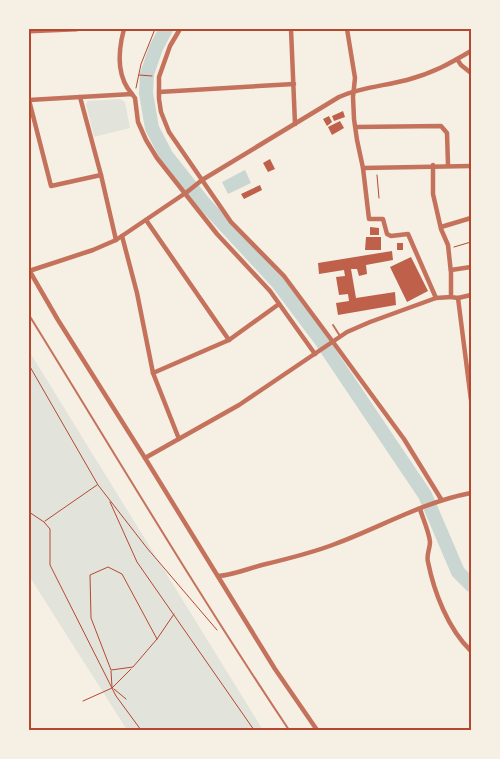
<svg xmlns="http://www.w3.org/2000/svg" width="500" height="759" viewBox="0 0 500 759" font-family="'Work Sans',sans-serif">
	<rect width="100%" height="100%" fill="#f6efe4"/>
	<g fill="#e2e4dc">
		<polygon points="120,99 125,102 130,128 94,137 86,104 88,101"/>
		<polygon points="29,351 263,730 127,730 31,579 29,574"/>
	</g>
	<polygon fill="#c9d6d2" points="245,170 251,183 228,194 222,182"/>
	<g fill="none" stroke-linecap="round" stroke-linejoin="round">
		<polyline stroke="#c9d6d2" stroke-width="14" points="166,29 156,48 147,74 146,93 152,128 166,155 204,203 278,283 320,339 425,495 458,572 471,585"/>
	</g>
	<g fill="#bf614a">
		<polygon points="343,111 345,117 334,121 332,116"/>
		<polygon points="329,116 332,122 327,126 323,119"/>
		<polygon points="340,121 344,128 332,135 328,127"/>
		<polygon points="270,159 275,169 268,172 263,163"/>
		<polygon points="260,185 262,190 244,199 241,194"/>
		<polygon points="370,227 379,228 379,235 370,235"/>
		<polygon points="366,237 381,237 381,250 365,250"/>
		<rect x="397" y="243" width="6" height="7"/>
		<polygon points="392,251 393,260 366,265 367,274 359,276 357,269 351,269 356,298 395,292 396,305 338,315 336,303 349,301 348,294 339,295 336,277 345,276 344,270 319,274 318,263"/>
		<polygon points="411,257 428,291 407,302 390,267"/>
	</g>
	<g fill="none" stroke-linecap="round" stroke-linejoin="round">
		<g stroke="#b5482f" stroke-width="1">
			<polyline points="139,75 152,76"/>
			<polyline points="136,88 141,64 155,29"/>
			<polyline points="377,175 379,198"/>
			<polyline points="454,247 471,242"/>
			<polyline points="29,365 98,485 147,548 217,630"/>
			<polyline points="110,502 137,562 254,730"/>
			<polyline points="29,512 44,522 50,529 50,565 116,696 141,730"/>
			<polyline points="45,521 97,485"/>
			<polyline points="157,639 122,574 108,567 90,575 91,618 111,670 133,667 157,639 174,614"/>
			<polyline points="111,671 112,687"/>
			<polyline points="114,689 126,699"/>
			<polyline points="83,701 112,688 131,669"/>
		</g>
		<g stroke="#c5725c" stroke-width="2">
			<path d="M29 315C115 454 198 594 289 730"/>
			<polyline points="333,325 340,336"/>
		</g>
		<g stroke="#c5725c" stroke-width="4.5">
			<path d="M124 29C118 51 116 76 132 94"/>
			<polyline points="180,29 170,46 159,77 159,99 161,112 169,132 231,222 284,276 333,342 404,439 441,499"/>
			<polyline points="291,29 295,124"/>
			<polyline points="347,29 355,78 353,97 354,119 357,140 363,168 369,219 383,219 387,234 391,236 408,234 436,298"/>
			<polyline points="457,59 461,65 471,73"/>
			<polyline points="159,92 294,84"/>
			<polyline points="80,97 101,175 116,240"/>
			<polyline points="29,100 132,94 135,98 138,122 146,140 157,158 217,234 270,291 315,354"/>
			<polyline points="29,100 51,186 101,175"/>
			<polyline points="356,127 441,126 447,133 448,165"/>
			<polyline points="433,165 433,194 441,229 448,245 451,273 451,297 458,298 471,295"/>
			<polyline points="363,168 471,166"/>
			<polyline points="146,220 229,340"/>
			<polyline points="441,227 471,218"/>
			<polyline points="122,236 137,293 153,373 179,439"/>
			<polyline points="29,270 58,320 145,458 275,669 317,730"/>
			<polyline points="451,270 471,267"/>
			<path d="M29 271 93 250 116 240 187 192 202 180 339 97C361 87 384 86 407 80 433 73 449 64 471 51"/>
			<polyline points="458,298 471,400"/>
			<polyline points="153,373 229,340 279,304"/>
			<polyline points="145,458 239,405 347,332 370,322 436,298 451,297"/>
			<path d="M420 509C423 519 429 532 430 542 430 549 426 555 428 562 434 592 448 629 471 651"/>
			<path d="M218 576C233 575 247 569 262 565 287 559 312 553 335 544 381 527 423 502 471 493"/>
		</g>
		<polyline stroke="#c5725c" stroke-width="5" points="29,31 76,29"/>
	</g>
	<rect width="500" height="759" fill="none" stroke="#f6efe4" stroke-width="60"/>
	<rect x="30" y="30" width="440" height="699" fill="none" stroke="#b5482f" stroke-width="2"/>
</svg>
